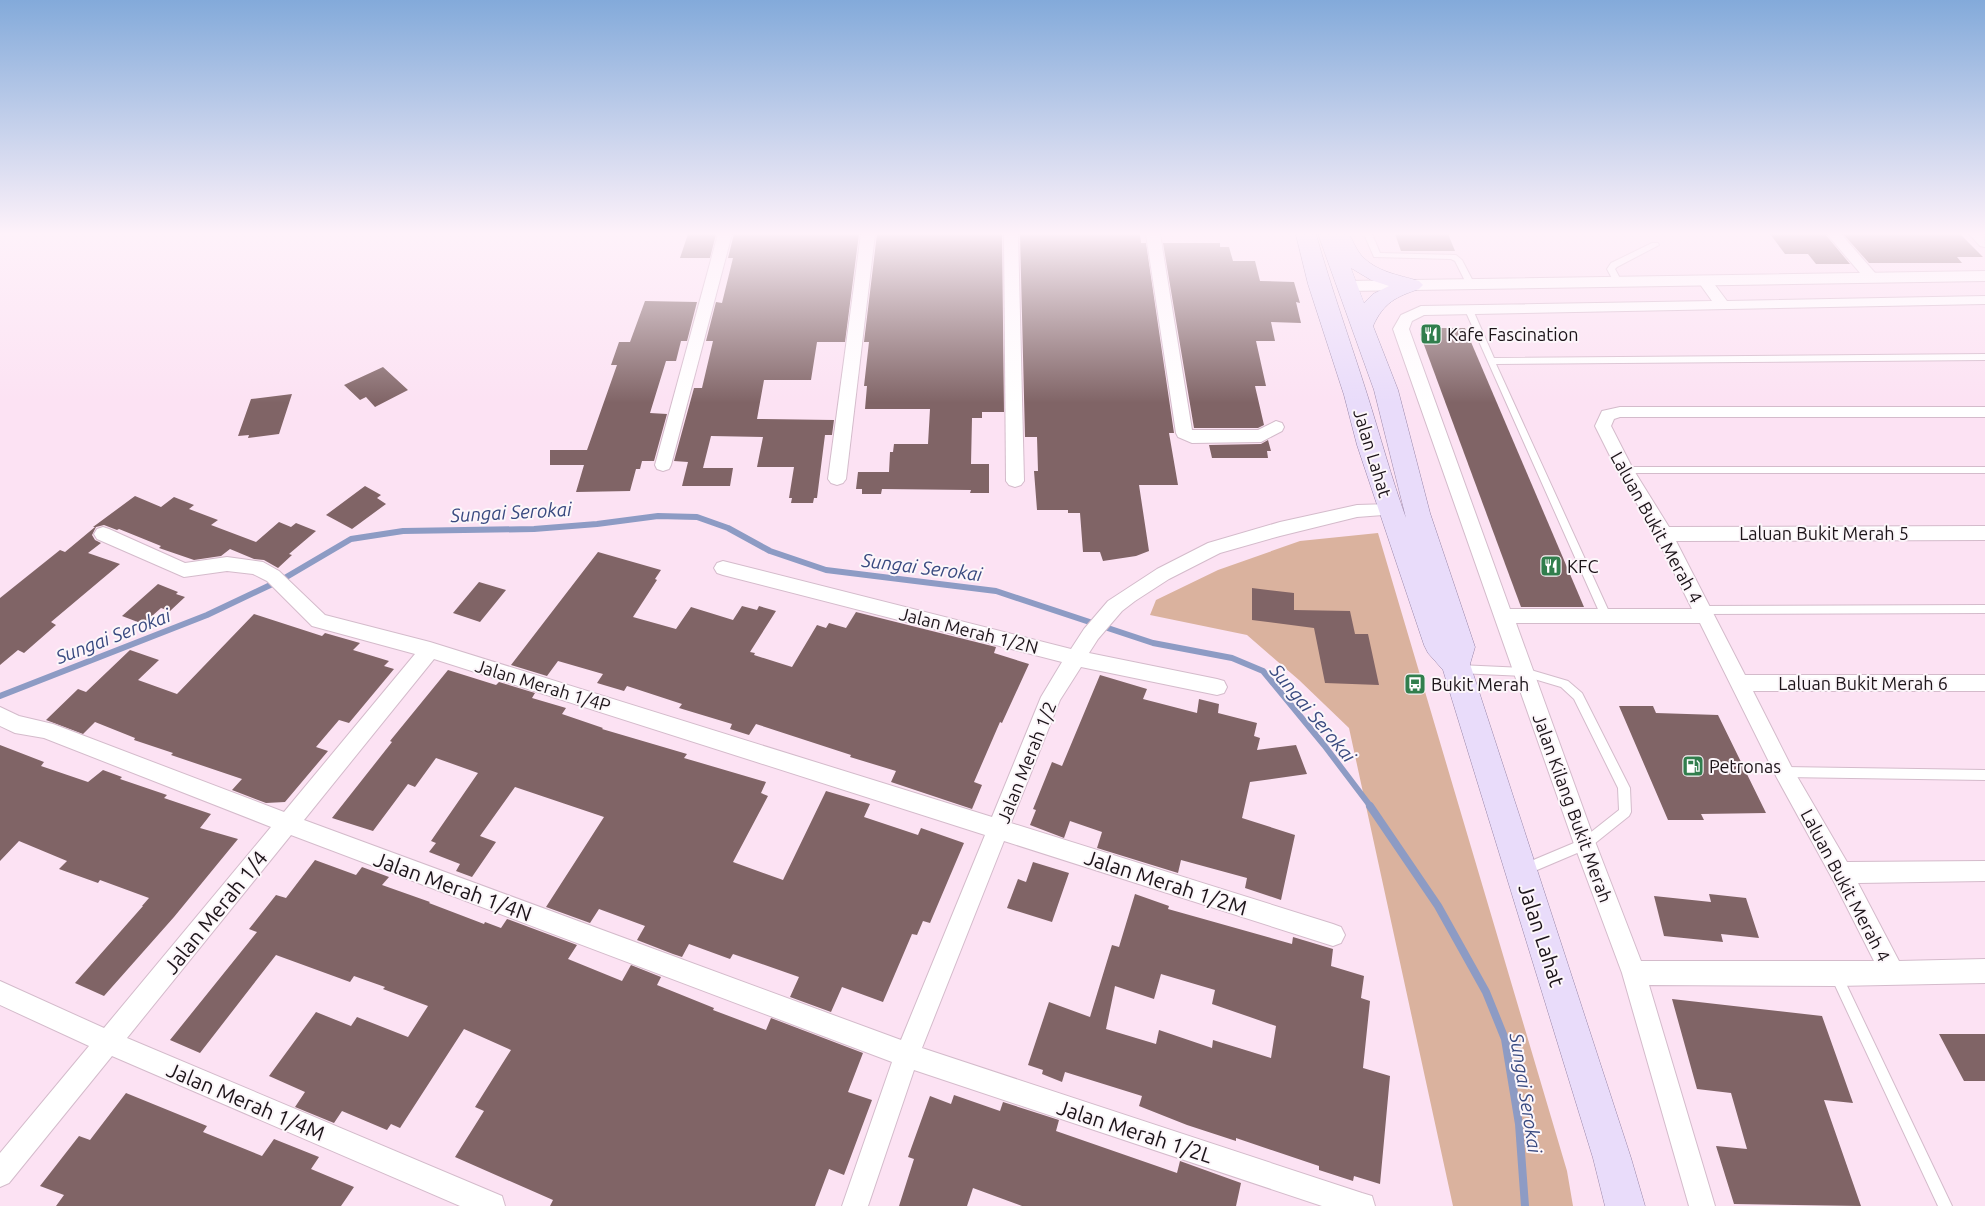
<svg xmlns="http://www.w3.org/2000/svg" width="1985" height="1206" viewBox="0 0 1985 1206" font-family="Ubuntu,sans-serif">
	<rect width="100%" height="100%" fill="#fce2f3"/>
	<polygon fill="#dab29e" points="1378,533 1567,1171 1573,1206 1453,1206 1349,728 1299,680 1247,635 1150,615 1156,600 1218,570 1300,541"/>
	<g fill="none" stroke-linecap="round" stroke-linejoin="round">
		<polyline stroke="#8d9bc4" stroke-width="6" points="0,696 207,615 283,579 351,539 403,531 534,529 597,524 658,516 697,517 728,528 770,551 826,570 996,591 1153,643 1232,658 1263,671 1324,745 1371,807"/>
		<polyline stroke="#8d9bc4" stroke-width="8" points="1370,806 1438,906 1486,992 1505,1039 1519,1124 1525,1206"/>
	</g>
	<g fill="#806466" fill-rule="evenodd">
		<polygon points="688,234 716,234 710,258 680,258"/>
		<polygon points="734,234 859,234 845,342 817,342 811,380 764,380 757,419 834,420 832,435 825,435 817,498 814,498 813,503 791,503 792,498 789,498 794,467 757,467 763,437 711,436 703,468 733,468 730,486 682,486 688,462 674,461 694,388 702,388 713,341 706,341 716,302 722,303 733,258 728,258"/>
		<polygon points="877,234 1002,234 1004,412 982,412 982,418 972,418 971,464 989,464 989,493 970,493 971,490 882,489 881,494 862,494 862,489 856,489 858,472 889,472 890,452 893,452 894,444 928,444 930,409 865,409 867,386 864,386 869,342 864,342"/>
		<polygon points="1020,234 1140,234 1141,243 1146,243 1174,433 1169,433 1178,485 1139,485 1149,551 1136,556 1103,561 1100,552 1083,552 1080,513 1068,513 1068,510 1037,510 1034,471 1038,471 1037,437 1025,437"/>
		<polygon points="1395,234 1448,234 1455,251 1401,251"/>
		<polygon points="1770,234 1825,234 1850,264 1816,264 1808,254 1785,254"/>
		<polygon points="1843,234 1960,234 1983,257 1957,257 1962,263 1869,263"/>
		<polygon points="1163,243 1220,243 1220,247 1229,247 1233,261 1255,261 1260,281 1294,282 1300,303 1296,302 1301,323 1271,322 1275,341 1256,341 1266,386 1255,386 1264,425 1258,428 1194,428"/>
		<polygon points="645,301 697,302 687,341 681,341 676,361 666,361 650,413 667,414 654,461 642,461 640,469 636,469 630,491 576,492 584,465 550,465 550,450 587,450 617,365 611,365 619,342 630,342"/>
		<polygon points="1427,328 1465,328 1584,607 1521,607 1420,334"/>
		<polygon points="383,367 408,390 375,407 366,397 360,400 344,385"/>
		<polygon points="292,394 279,434 248,438 249,435 238,436 251,399"/>
		<polygon points="1268,440 1271,451 1267,451 1268,458 1212,458 1209,445 1261,444"/>
		<polygon points="365,486 381,495 377,498 386,504 352,529 326,515"/>
		<polygon points="135,496 161,507 174,497 194,505 189,509 218,520 211,525 256,542 279,522 291,527 296,523 316,531 289,554 292,555 278,568 264,560 254,559 230,549 221,556 194,560 159,548 161,546 119,529 117,530 104,525 96,527 92,535 95,540 101,543 88,553 120,564 51,622 56,625 24,653 18,650 0,665 0,598 60,550 65,552 95,527 93,527"/>
		<polygon points="598,552 661,570 655,579 657,580 633,617 676,629 691,607 733,620 742,606 757,610 759,606 776,611 750,652 755,653 754,655 792,667 817,625 826,628 829,623 846,628 856,612 996,647 994,653 1029,664 1002,723 1000,722 974,782 982,785 972,809 891,782 896,771 850,757 851,755 756,724 749,735 730,729 732,724 679,708 682,704 627,686 624,691 597,683 603,674 558,661 547,676 511,665"/>
		<polygon points="479,582 506,590 480,622 453,613"/>
		<polygon points="158,584 178,592 176,594 185,597 170,611 161,608 143,624 122,616"/>
		<polygon points="1252,588 1294,593 1294,610 1350,611 1355,634 1368,634 1379,685 1325,683 1314,628 1252,620"/>
		<polygon points="254,614 322,636 325,633 360,643 353,650 389,661 384,666 394,669 349,723 339,720 316,747 328,751 285,802 266,803 232,790 242,779 171,755 173,753 134,740 135,738 95,722 83,734 46,720 78,689 86,692 130,650 159,660 138,680 177,694"/>
		<polygon points="448,670 496,685 499,682 535,693 532,698 566,708 562,714 603,728 602,729 687,754 684,758 766,782 761,793 768,796 733,862 783,880 826,791 870,804 864,817 918,835 921,828 964,843 930,923 923,921 917,935 912,934 883,1002 842,987 831,1012 790,997 799,977 733,954 730,959 689,944 682,957 673,954 637,940 645,926 599,909 590,923 546,907 604,817 515,787 480,836 496,842 472,877 456,871 460,864 429,852 436,843 431,841 478,773 436,758 415,787 408,784 373,831 332,818 392,742 390,741"/>
		<polygon points="1100,675 1147,689 1143,699 1197,713 1199,699 1219,704 1218,713 1257,723 1254,736 1260,738 1257,750 1296,745 1307,774 1250,782 1242,818 1295,835 1281,900 1245,888 1247,878 1181,860 1178,873 1097,848 1102,832 1070,821 1064,838 1030,825 1036,810 1033,809 1052,762 1062,766"/>
		<polygon points="1619,706 1653,706 1656,713 1718,715 1766,813 1701,814 1704,820 1668,820"/>
		<polygon points="0,745 44,762 41,766 88,782 103,770 122,777 120,779 167,795 164,798 211,814 200,828 238,839 174,917 104,996 75,983 143,906 142,906 149,898 100,880 98,883 59,869 67,861 19,841 0,861"/>
		<polygon points="315,860 356,875 362,867 389,877 382,885 430,902 429,903 484,924 485,922 501,928 507,919 577,945 568,959 622,981 631,965 661,977 657,985 714,1008 713,1010 766,1030 771,1018 863,1053 848,1092 872,1100 844,1175 829,1169 815,1206 550,1206 553,1200 455,1157 484,1111 475,1107 511,1050 464,1029 400,1128 391,1124 387,1130 342,1111 334,1123 295,1107 305,1092 269,1076 316,1012 351,1026 357,1017 408,1037 428,1006 383,989 385,987 354,976 350,982 276,955 200,1053 170,1040 257,932 249,929 276,895 286,898"/>
		<polygon points="1033,862 1069,873 1052,922 1007,908 1018,879 1026,882"/>
		<path d="M1135 894 1169 906 1168 909 1292 944 1293 937 1333 949 1331 966 1364 976 1361 998 1370 1001 1363 1068 1390 1076 1380 1184 1354 1176 1353 1181 1319 1170V1166L1236 1138V1141L1187 1125 1139 1106 1142 1096 1065 1072 1062 1082 1042 1074 1043 1070 1028 1065 1049 1002 1090 1017 1112 945 1119 947ZM1161 974 1215 990 1212 1004 1276 1026 1271 1058 1213 1040 1212 1048 1159 1030 1156 1044 1106 1029 1115 986 1154 999Z"/>
		<polygon points="1709,894 1746,898 1759,938 1721,934 1723,942 1664,936 1654,896 1711,902"/>
		<polygon points="1672,999 1822,1016 1853,1103 1824,1100 1861,1206 1734,1204 1716,1146 1747,1149 1731,1093 1697,1089"/>
		<polygon points="1939,1034 1985,1034 1985,1081 1964,1081"/>
		<polygon points="126,1093 207,1126 203,1132 262,1156 274,1139 319,1157 311,1169 354,1187 341,1206 56,1206 64,1195 40,1186 79,1136 90,1140"/>
		<polygon points="954,1095 1000,1111 1003,1102 1059,1120 1056,1131 1177,1173 1180,1161 1241,1183 1236,1206 1022,1206 973,1188 967,1206 899,1206 914,1159 908,1157 930,1096 951,1104"/>
	</g>
	<g fill="none" stroke-linecap="round" stroke-linejoin="round">
		<g stroke="#d4bbcb" stroke-width="2">
			<g id="service">
				<polygon points="1364,234 1372,234 1380,253 1456,255 1462,260 1475,285 1474,287 1468,287 1455,261 1451,259 1374,257"/>
				<polygon points="1652,243 1658,243 1659,245 1617,267 1615,269 1622,282 1621,284 1615,284 1607,269 1611,263"/>
				<polygon points="1466,308 1472,308 1473,310 1494,358 1985,354 1985,360 1496,364 1611,616 1610,619 1602,619 1601,616 1465,310"/>
				<polygon points="1625,467 1985,467 1985,473 1625,473 1620,470"/>
				<polygon points="1985,605 1985,613 1702,614 1698,613 1697,610 1698,607 1702,606"/>
				<polygon points="1459,665 1524,668 1568,681 1582,693 1630,788 1631,812 1629,816 1589,848 1523,876 1519,874 1517,870 1519,866 1581,840 1619,810 1618,788 1574,699 1561,687 1524,676 1459,673 1455,672 1454,669 1455,666"/>
				<polygon points="1784,767 1985,770 1985,780 1784,777 1780,775 1778,772 1780,769"/>
				<polygon points="1836,969 1840,971 1952,1206 1938,1206 1832,979 1830,975 1832,971"/>
			</g>
		</g>
		<g stroke="#d4bbcb" stroke-width="2">
			<g id="minor">
				<polygon points="718,234 732,234 671,465 669,469 663,471 657,469 655,465"/>
				<polygon points="861,234 875,234 846,479 843,483 837,485 831,483 828,479"/>
				<polygon points="1004,234 1018,234 1024,481 1021,485 1015,487 1009,485 1006,481"/>
				<polygon points="1146,234 1160,234 1192,430 1258,430 1276,421 1282,423 1284,427 1282,431 1261,442 1192,443 1178,437 1176,433"/>
				<polygon points="1827,234 1841,234 1876,274 1878,277 1876,280 1866,280"/>
				<polygon points="1969,234 1984,234 1985,247 1980,246"/>
				<path d="M1704 276 1709 277 1727 301 1985 296V304L1424 315 1412 321 1409 329 1510 609H1692L1656 536 1617 470 1595 426 1602 411 1620 407H1985V417H1620L1614 419 1611 426 1633 469 1669 527 1985 526V540L1676 541 1745 675H1985V691H1753L1791 766 1847 862 1985 861V881L1858 883 1899 961 1985 959V983L1836 986 1649 985 1715 1206H1689L1622 973 1574 844 1393 329 1401 315 1421 306 1712 301 1697 280 1699 277ZM1516 623H1700L1777 778 1833 880 1874 961H1641L1596 844Z"/>
				<path d="M1390 504 1396 506 1399 510 1396 514 1357 517 1280 536 1220 553 1169 579 1135 601 1122 611 1098 639 1089 653 1217 679 1224 681 1227 687 1224 693 1217 695 1081 667 1060 700 1011 823 1333 924 1341 927 1345 935 1341 943 1333 946 1004 841 922 1048 1362 1193 1372 1196 1375 1206H1322L914 1070 868 1206H842L892 1062 291 835 127 1038 502 1196 505 1206H460L112 1056 9 1183 0 1187V1153L89 1046 0 1005V981L104 1028 271 827 44 738 15 733 0 726V707L19 716 53 724 284 812 415 654 312 626 267 581 253 574 227 571 184 577 97 539 94 534 97 529 103 527 109 529 185 563 227 557 263 562 279 571 325 615 430 642 992 817 1041 697 1062 662 723 575 717 573 714 568 717 563 723 561 1071 649 1084 629 1108 601 1157 569 1208 543 1280 522 1357 505ZM434 659 985 835 901 1040 304 820Z"/>
			</g>
		</g>
		<g stroke="#d4bbcb" stroke-width="2">
			<polygon id="tertiary" points="1985,271 1985,281 1348,291 1342,290 1339,286 1342,282 1348,281"/>
		</g>
		<g stroke="#9886a9" stroke-width="1">
			<path id="primary" d="M1296 234H1316C1331 288 1350 340 1367 394 1380 435 1391 477 1406 518L1374 390 1318 234H1349C1353 241 1356 249 1361 255 1376 272 1399 275 1419 281L1423 285 1419 289C1396 297 1384 302 1373 326L1398 390 1430 513 1475 647 1470 664 1631 1158 1645 1206H1605L1593 1158 1443 670 1428 653 1424 645 1357 445 1344 395 1308 284ZM1351 268 1371 280 1389 286 1373 294 1364 303Z"/>
		</g>
		<use href="#service" fill="#fff" fill-rule="evenodd"/>
		<use href="#minor" fill="#fff" fill-rule="evenodd"/>
		<use href="#tertiary" fill="#fff" fill-rule="evenodd"/>
		<use href="#primary" fill="#e9dcfa" fill-rule="evenodd"/>
	</g>
	<linearGradient id="sky" x2="0" y2="1"><stop stop-color="#83aada"/><stop offset="0.58" stop-color="#fef2fa"/><stop offset="1" stop-color="#fef2fa" stop-opacity="0"/></linearGradient>
	<rect width="1985" height="403" fill="url(#sky)"/>
	<defs>
		<g id="restaurant-square" transform="scale(1.125)"><rect x="-9" y="-9" width="18" height="18" rx="4" fill="#317e4d" stroke="#fcf6fa"/><path d="M-5-6h1v4h1v-4h1v4h1v-4h1v5L-1.5 .5V6h-2V.5L-5-1ZM5-6V6H3V1.5H1.5Q1.5-4 5-6Z" fill="#fff"/></g>
		<g id="bus-square" transform="scale(1.125)"><rect x="-9" y="-9" width="18" height="18" rx="4" fill="#317e4d" stroke="#fcf6fa"/><path d="M-5-6H5V4H4V6H2V4H-2V6H-4V4H-5ZM-3.5-4V0h7V-4ZM-3.5 1.2v1.5H-2V1.2ZM2 1.2v1.5H3.5V1.2Z" fill="#fff"/></g>
		<g id="fuel-square" transform="scale(1.125)"><rect x="-9" y="-9" width="18" height="18" rx="4" fill="#317e4d" stroke="#fcf6fa"/><path d="M-5.5-6h7V0h2V4h1.3V-2.5L3-4.5l.8-.8L6-3V5H2.5V1h-1V6h-7ZM-4.2-4.7v3.2H.2V-4.7Z" fill="#fff"/></g>
	</defs>
	<g fill-rule="evenodd">
		<use href="#restaurant-square" x="1431" y="334"/>
		<use href="#restaurant-square" x="1551" y="566"/>
		<use href="#bus-square" x="1415" y="684"/>
		<use href="#fuel-square" x="1693" y="766"/>
	</g>
	<g text-anchor="middle" dominant-baseline="central" stroke-width="4" stroke-linejoin="round" paint-order="stroke">
		<g font-size="18" fill="#1c1419" stroke="#fcf6fa" text-anchor="start">
			<text x="1447" y="334">Kafe Fascination</text>
			<text x="1567" y="566">KFC</text>
			<text x="1431" y="684">Bukit Merah</text>
			<text x="1709" y="766">Petronas</text>
		</g>
		<g font-size="18" fill="#1c1419" stroke="#fcf6fa">
			<text transform="translate(1373 453) rotate(73)">Jalan Lahat</text>
			<text transform="translate(1657 527) rotate(61)">Laluan Bukit Merah 4</text>
			<text x="1824" y="533">Laluan Bukit Merah 5</text>
			<text transform="translate(969 630) rotate(14)">Jalan Merah 1/2N</text>
			<text x="1863" y="683">Laluan Bukit Merah 6</text>
			<text transform="translate(543 685) rotate(17)">Jalan Merah 1/4P</text>
			<text transform="translate(1026 762) rotate(-68)">Jalan Merah 1/2</text>
			<text transform="translate(1573 808) rotate(70)">Jalan Kilang Bukit Merah</text>
			<text transform="translate(1846 885) rotate(62)">Laluan Bukit Merah 4</text>
		</g>
		<g font-size="19" font-style="italic" fill="#394a80" stroke="#fcf6fa">
			<text transform="translate(511 512) rotate(-3)">Sungai Serokai</text>
			<text transform="translate(922 567) rotate(7)">Sungai Serokai</text>
			<text transform="translate(113 636) rotate(-21)">Sungai Serokai</text>
			<text transform="translate(1313 713) rotate(50)">Sungai Serokai</text>
			<text transform="translate(1526 1093) rotate(81)">Sungai Serokai</text>
		</g>
		<g font-size="21" fill="#1c1419" stroke="#fcf6fa">
			<text transform="translate(1166 882) rotate(18)">Jalan Merah 1/2M</text>
			<text transform="translate(453 886) rotate(20)">Jalan Merah 1/4N</text>
			<text transform="translate(215 912) rotate(-51)">Jalan Merah 1/4</text>
			<text transform="translate(1542 935) rotate(72)">Jalan Lahat</text>
			<text transform="translate(246 1101) rotate(23)">Jalan Merah 1/4M</text>
			<text transform="translate(1135 1131) rotate(18)">Jalan Merah 1/2L</text>
		</g>
	</g>
</svg>
